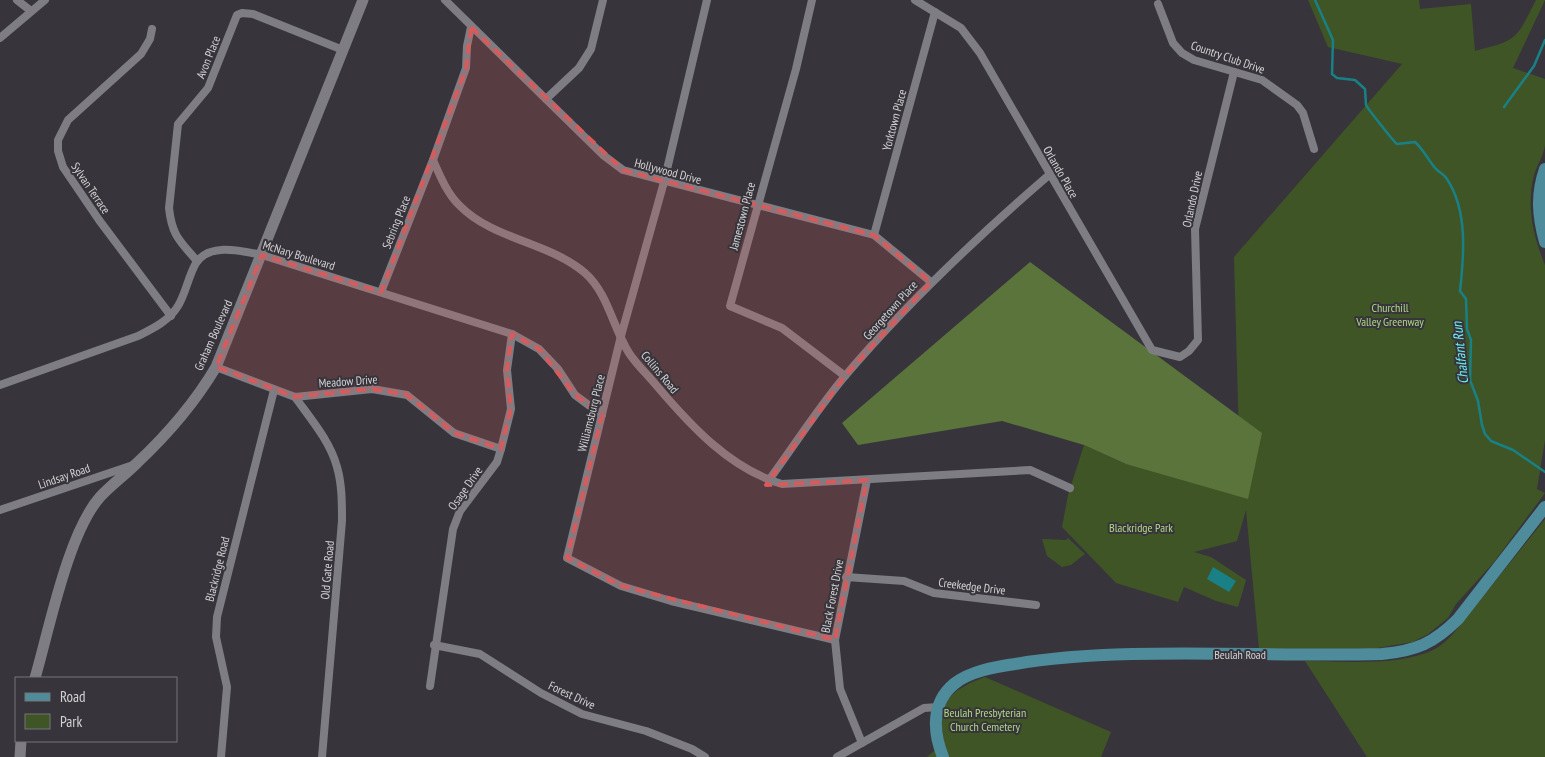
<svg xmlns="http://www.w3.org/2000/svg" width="1545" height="757" viewBox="0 0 1545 757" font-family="'PT Sans Narrow',sans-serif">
	<rect width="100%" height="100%" fill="#37353b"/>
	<g fill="#3f5526">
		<path d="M1308 0H1419L1420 9 1471 4 1475 51C1519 40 1516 39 1536 0H1545L1513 68 1545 79C1545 101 1545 124 1545 145 1544 155 1537 165 1534 175 1526 207 1533 235 1545 265V440L1537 489 1545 493 1494 562 1456 604 1448 618 1428 634 1413 642 1371 649H1259L1246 510 1237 541 1194 552 1211 557 1246 580 1238 607 1216 601 1184 587 1178 602 1116 583 1062 527 1068 495 1084 445 1126 464 1239 439 1234 257 1402 64 1328 47Z"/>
		<path d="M1545 519V757H1367L1305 661C1344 661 1400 667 1435 649 1442 645 1448 639 1453 634Z"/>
		<polygon points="1068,538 1085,554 1071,565 1062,567 1047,556 1042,539 1066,540"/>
		<path d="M985 677 1111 732 1101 757H927L943 743C939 702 946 692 985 677Z"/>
	</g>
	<polygon fill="#5a743c" points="1030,262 1262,433 1248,499 1126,464 1084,445 1002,421 858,445 842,423"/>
	<polygon fill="#198085" points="1213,567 1236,581 1229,592 1207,579"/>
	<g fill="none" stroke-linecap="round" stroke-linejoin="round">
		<g stroke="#198085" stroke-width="2.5">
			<path d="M1315 0 1333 40 1332 74 1337 78 1355 80 1365 89 1366 105C1368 109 1394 142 1397 144L1415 142C1424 150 1428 160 1436 169 1440 173 1444 174 1447 179 1468 211 1464 255 1460 291L1466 299 1467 329 1471 340 1470 380 1478 401 1482 425 1485 434 1491 441 1513 450 1545 472"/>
			<polyline points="1504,107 1534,66 1545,40"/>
		</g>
		<g stroke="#7f7d84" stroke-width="8">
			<polyline points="17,0 31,11"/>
			<polyline points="445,0 603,155 623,170 874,235 931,282"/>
			<polyline points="707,0 664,182 621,336 567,558 621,586 671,601 835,640"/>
			<polyline points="812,0 796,69 730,306 782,328 845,376"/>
			<polyline points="915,0 961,28 980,53 1152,350 1180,357 1189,351 1198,340 1195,229 1234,72"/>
			<polyline points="1158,4 1173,43 1182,53 1194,60 1262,80 1297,105 1303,113 1314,149"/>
			<path d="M471 27 467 46 466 68 433 160C440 176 447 193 459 205 493 240 549 242 585 273 608 293 613 328 629 353 636 364 647 374 656 385 690 425 730 469 782 484L1030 470 1070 488"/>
			<polyline points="152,29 150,39 141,54 68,120 58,140 58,151 63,167 99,220 171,316"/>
			<polyline points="0,38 45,0"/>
			<polyline points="546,99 579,68 591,49 603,0"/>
			<polyline points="874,235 935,12"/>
			<path d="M197 261C180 241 172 236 169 208L178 124 208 88 237 15 242 13 253 14 343 50"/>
			<polyline points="381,292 433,160"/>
			<polyline points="216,367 295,397 372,389 407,395 454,433 501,449"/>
			<path d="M0 385 138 336C152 329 169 321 178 306 186 293 188 277 196 263 210 242 242 251 262 255L512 334 539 349 558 369 575 395 602 415"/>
			<path d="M295 397C310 418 330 441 337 467 342 484 342 503 342 521L322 757"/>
			<path d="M769 480C794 446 818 408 845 376 907 303 977 237 1049 175"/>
			<polyline points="0,510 133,465"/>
			<polyline points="846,577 904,581 934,593 1036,605"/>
			<polyline points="434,645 480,654 541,693 582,714 646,731 692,749 705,757"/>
			<polyline points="430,686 453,529 460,511 497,462 501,449 511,409 507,370 512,334"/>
			<polyline points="862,743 840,689 835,640 867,480"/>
			<polyline points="221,757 227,687 216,637 217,617 274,390"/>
			<polyline points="837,757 924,708 938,707"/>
		</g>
		<g stroke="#7f7d84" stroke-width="11">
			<path d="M35 678C49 630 68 533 100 497 111 485 125 475 137 463 168 434 194 404 216 367L363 0"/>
			<polyline points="20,757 21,741"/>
		</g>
		<g stroke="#4e8b9b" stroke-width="12">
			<path d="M1545 169C1536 195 1538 216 1545 242"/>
			<path d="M943 757C933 732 931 703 954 684 970 671 995 667 1015 664 1054 657 1093 655 1132 654 1215 652 1299 656 1382 654 1416 651 1434 643 1458 619L1545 507"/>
		</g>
	</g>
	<path fill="#d55b5c" fill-opacity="0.2" stroke="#d55b5c" stroke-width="4" stroke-dasharray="10 6" stroke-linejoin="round" d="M471 27 623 170 874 235 931 282 845 376 766 485 867 480 835 640 621 586 567 558 602 415 575 395 539 349 512 334 507 370 511 409 501 449 454 433 407 395 372 389 295 397 216 367 262 255 381 292 466 68Z"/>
	<g text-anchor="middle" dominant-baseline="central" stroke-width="4" stroke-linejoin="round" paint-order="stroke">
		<g font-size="12" fill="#d3d2d5" stroke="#37353b">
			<text transform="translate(208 57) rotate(-68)">Avon Place</text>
			<text transform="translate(1228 57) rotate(19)">Country Club Drive</text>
			<text transform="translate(894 120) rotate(-75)">Yorktown Place</text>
			<text transform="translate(668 171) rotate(15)">Hollywood Drive</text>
			<text transform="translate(1061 172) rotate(60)">Orlando Place</text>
			<text transform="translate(91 188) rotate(56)">Sylvan Terrace</text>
			<text transform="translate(1192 199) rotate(-78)">Orlando Drive</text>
			<text transform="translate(742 216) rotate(-75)">Jamestown Place</text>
			<text transform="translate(396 222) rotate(-68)">Sebring Place</text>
			<text transform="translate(299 255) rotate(17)">McNary Boulevard</text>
			<text transform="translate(890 310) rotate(-48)">Georgetown Place</text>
			<text transform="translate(213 335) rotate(-66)">Graham Boulevard</text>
			<text transform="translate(660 372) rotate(50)">Collins Road</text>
			<text transform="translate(348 381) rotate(-4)">Meadow Drive</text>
			<text transform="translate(591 413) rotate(-76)">Williamsburg Place</text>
			<text transform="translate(64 476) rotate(-19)">Lindsay Road</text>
			<text transform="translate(465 488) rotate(-55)">Osage Drive</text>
			<text transform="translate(217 569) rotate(-76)">Blackridge Road</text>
			<text transform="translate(327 570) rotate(-85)">Old Gate Road</text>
			<text transform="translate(972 586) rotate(7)">Creekedge Drive</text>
			<text transform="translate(832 596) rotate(-79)">Black Forest Drive</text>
			<text x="1240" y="654">Beulah Road</text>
			<text transform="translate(572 695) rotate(25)">Forest Drive</text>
		</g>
		<g font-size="12" fill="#b0d885" stroke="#37353b">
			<text x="1390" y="307">Churchill<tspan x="1390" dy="14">Valley Greenway</tspan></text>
			<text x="1141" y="527">Blackridge Park</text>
			<text x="985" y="712">Beulah Presbyterian<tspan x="985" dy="14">Church Cemetery</tspan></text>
		</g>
		<g font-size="14" font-style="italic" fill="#69f0f7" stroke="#37353b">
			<text transform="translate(1460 353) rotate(-96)">Chalfant Run</text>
		</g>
	</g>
	<rect x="15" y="677" width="162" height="65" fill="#37353b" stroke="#757479"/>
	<rect x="25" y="693" width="25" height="8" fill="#4e8b9b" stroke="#757479"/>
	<text x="60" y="702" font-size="15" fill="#d3d2d5">Road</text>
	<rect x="25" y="714" width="25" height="15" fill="#3f5526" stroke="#757479"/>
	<text x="60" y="727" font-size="15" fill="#d3d2d5">Park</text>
</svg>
